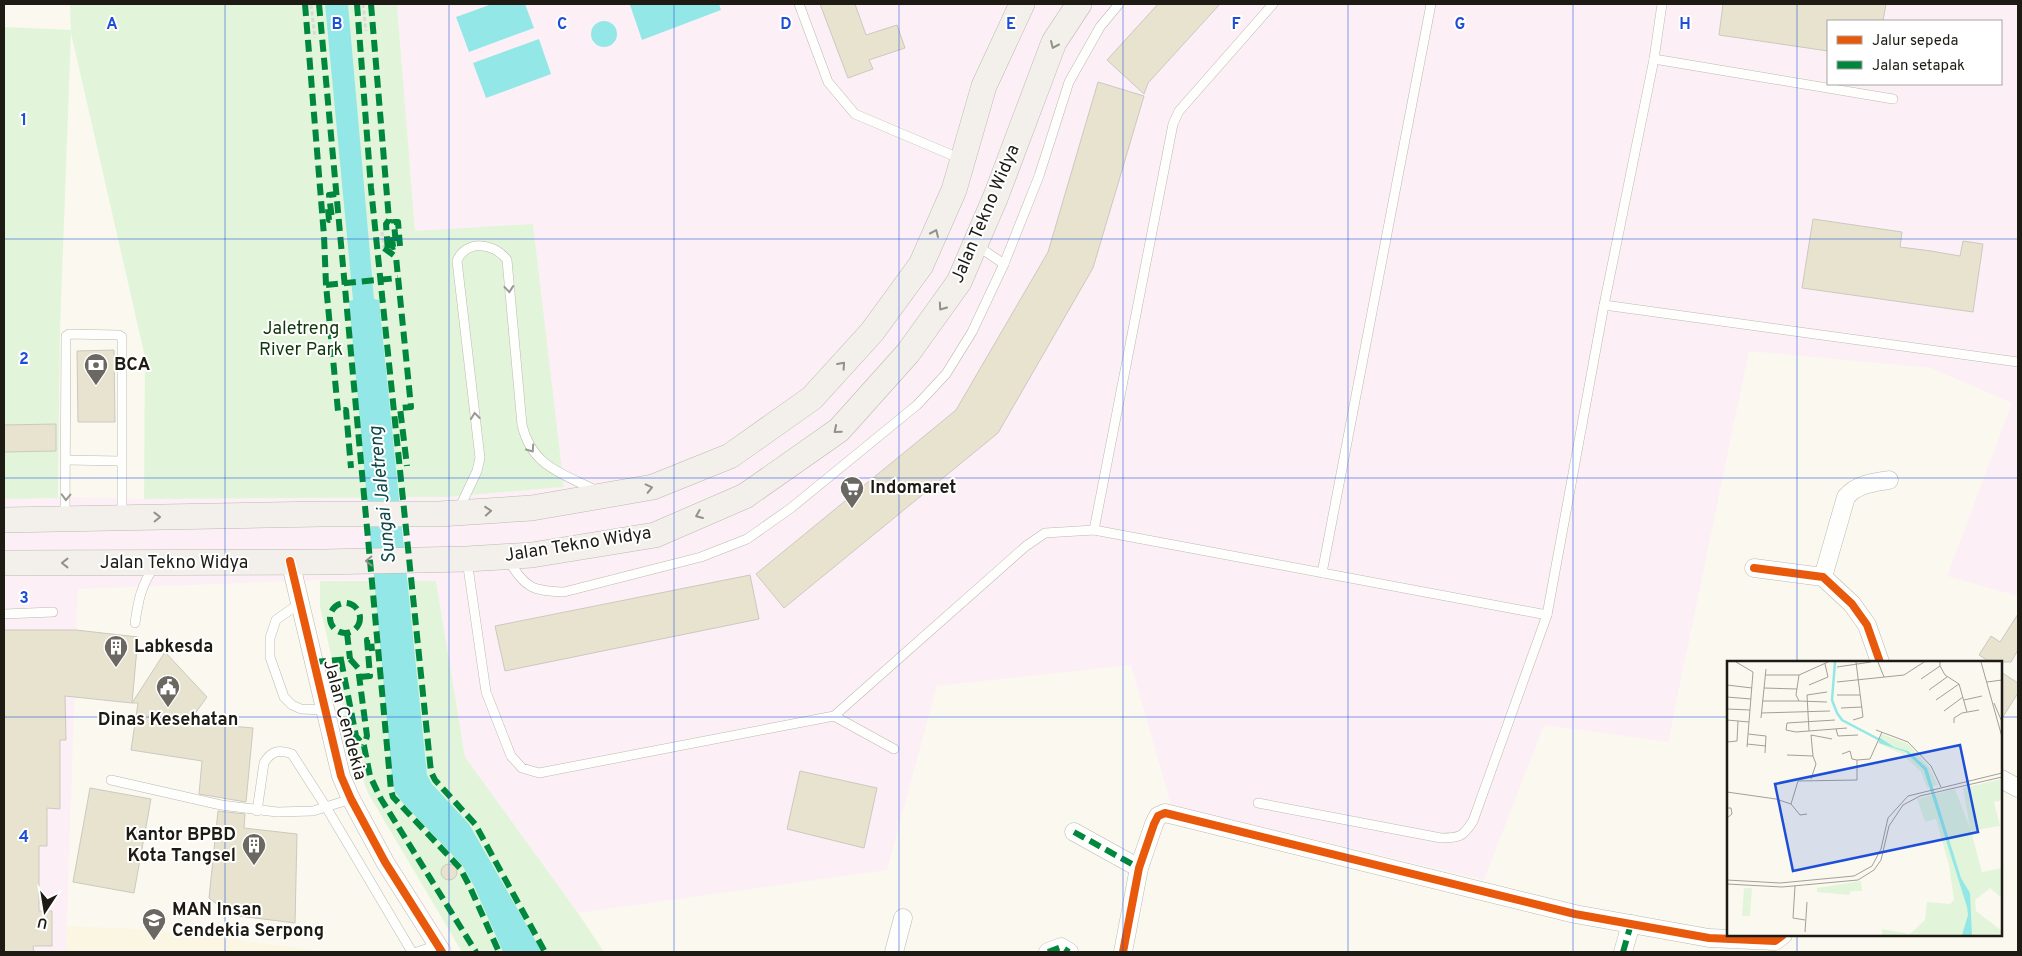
<svg xmlns="http://www.w3.org/2000/svg" width="2022" height="956" viewBox="0 0 2022 956" font-family="Overpass,sans-serif">
	<rect width="100%" height="100%" fill="#faf8ef"/>
	<path fill="#fcf0f6" fill-rule="evenodd" d="M397 4H2018V596L1947 576 2012 403 1931 368 1749 351 1668 742 1544 725 1484 880 1171 805 1131 665 937 686 887 870 578 913 465 757 436 581 320 580 78 589 66 952H4V495L144 499 446 497 564 487 415 231ZM1828 21H2001V84H1828Z"/>
	<polygon fill="#faf6e2" points="67,926 156,930 328,952 66,952"/>
	<g fill="#e2f5da">
		<polygon points="70,4 397,4 415,231 533,224 564,487 446,497 144,499 145,357 71,33 60,330 58,498 4,499 4,27 71,30"/>
		<polygon points="320,581 436,581 465,757 578,913 604,952 462,952 368,793 355,758 320,607"/>
	</g>
	<g fill="#93e8e7">
		<polygon points="325,4 348,4 374,299 379,300 427,775 432,784 469,824 542,952 503,952 474,886 462,865 402,802 395,792 392,777 349,301 353,300"/>
		<polygon points="492,4 525,4 534,28 469,52 456,17"/>
		<polygon points="634,4 719,4 721,10 642,40 630,5"/>
		<circle cx="604" cy="34" r="13"/>
		<polygon points="539,39 551,74 486,98 473,63"/>
	</g>
	<g fill="#e7e3ce" stroke="#cbc9c1">
		<polygon points="820,4 855,4 866,35 897,25 905,48 869,60 873,69 848,78"/>
		<polygon points="1158,4 1220,4 1148,83 1144,94 1107,60"/>
		<polygon points="1723,4 1886,4 1883,21 1828,21 1828,51 1719,35"/>
		<polygon points="1098,82 1144,96 1093,268 998,433 784,608 756,574 956,410 1048,252"/>
		<polygon points="1813,219 1902,232 1900,247 1931,251 1960,256 1963,241 1983,244 1973,312 1802,288"/>
		<polygon points="114,350 115,422 78,422 77,351"/>
		<polygon points="56,424 56,451 4,452 4,425"/>
		<polygon points="750,575 759,619 505,671 495,626"/>
		<polygon points="2018,614 2018,650 2011,662 1990,662 1979,655 1991,636 2000,642"/>
		<polygon points="4,630 76,630 138,637 132,703 65,696 66,740 60,740 60,809 47,808 47,846 39,846 39,911 52,911 52,946 33,946 34,952 4,952"/>
		<polygon points="165,652 207,697 189,722 253,728 246,802 199,794 202,761 131,750 138,703 132,703"/>
		<polygon points="2001,672 2018,683 2018,693 2001,720"/>
		<polygon points="800,771 877,788 864,848 787,829"/>
		<polygon points="90,788 151,799 134,893 73,882"/>
		<polygon points="218,811 245,814 244,828 297,834 295,923 231,915 209,898"/>
		<circle cx="449" cy="872" r="8"/>
	</g>
	<g fill="none" stroke-linecap="round" stroke-linejoin="round">
		<g stroke="#bbb9b1" stroke-width="10">
			<g id="service">
				<polyline points="799,4 828,82 855,114 961,159"/>
				<polyline points="1654,59 1893,99"/>
				<polyline points="976,245 1004,264 1039,176 1069,82 1100,27 1119,4"/>
				<polyline points="1604,305 2018,362"/>
				<polyline points="66,460 121,461"/>
				<path d="M459 509 477 471 480 458 457 261C466 239 495 243 507 260L522 425C532 467 562 473 597 491"/>
				<polyline points="65,517 66,336 69,334 119,335 122,337 122,515"/>
				<polyline points="1094,530 1173,124 1179,111 1273,4"/>
				<polyline points="467,560 486,692 511,756 522,768 539,773 834,716 1026,546 1045,533 1094,530 1547,615"/>
				<path d="M508 560C526 587 530 591 564 592L701 557 747 539 791 508 917 405 946 374 972 332 1004 264"/>
				<polyline points="1322,573 1431,4"/>
				<polyline points="300,603 276,620 270,638 270,657 284,697 292,705 301,709 325,710"/>
				<polyline points="4,614 53,612"/>
				<path d="M135 623C138 602 141 584 155 566"/>
				<polyline points="834,716 894,749"/>
				<polyline points="111,780 221,805 277,812 313,811 351,799"/>
				<path d="M1258 803 1441 838C1459 838 1463 837 1473 821L1547 615 1604 305 1654 59 1662 4"/>
				<path d="M257 811 264 763C271 751 279 749 292 754L326 807 412 952"/>
				<polyline points="417,952 438,945"/>
			</g>
		</g>
		<g stroke="#bbb9b1" stroke-width="19">
			<g id="minor">
				<polyline points="290,561 341,776 351,799 385,862 442,952"/>
				<polyline points="1754,568 1823,577 1852,604 1867,625 1880,662"/>
				<path d="M1823 577 1846 497C1857 484 1872 483 1889 480"/>
				<polyline points="2001,779 2018,788"/>
				<polyline points="1074,832 1139,868"/>
				<polyline points="894,952 903,918"/>
				<polyline points="1048,952 1061,947 1069,952"/>
				<polyline points="1123,952 1139,868 1154,824 1158,816 1165,813 1575,914 1709,938 1775,941 1783,935"/>
				<polyline points="1623,952 1631,924"/>
			</g>
		</g>
		<g stroke="#bbb9b1" stroke-width="26">
			<g id="secondary">
				<polyline points="4,520 322,514 439,514 532,508 653,487 730,456 812,398 872,332 921,265 954,190 984,86 1022,4"/>
				<polyline points="4,563 323,562 467,559 532,555 655,535 745,496 839,430 908,353 959,282 996,196 1054,42 1079,4"/>
			</g>
		</g>
		<g stroke="#d9d9d6" stroke-width="3" stroke-dasharray="4 2.5" stroke-linecap="butt">
			<polyline points="363,4 366,31"/>
			<polyline points="311,5 315,38"/>
			<polyline points="382,232 384,248"/>
		</g>
		<use href="#service" stroke="#fefefd" stroke-width="9"/>
		<use href="#minor" stroke="#fefefd" stroke-width="18"/>
		<use href="#secondary" stroke="#f3f0eb" stroke-width="25"/>
		<g stroke="#00873e" stroke-width="6" stroke-dasharray="12 6" stroke-linecap="butt">
			<polyline points="305,4 324,236 326,285 338,411 346,410 351,468"/>
			<polyline points="319,4 391,790 393,797 460,868 469,885 499,952"/>
			<polyline points="357,4 371,188 431,772 435,780 475,824 545,952"/>
			<polyline points="371,4 389,220 386,224 388,252"/>
			<polyline points="328,209 329,220 332,219 329,195 336,194"/>
			<polyline points="392,237 393,247 396,246 394,222 398,222 400,246"/>
			<polyline points="384,248 396,257 411,407 400,408 407,466"/>
			<polyline points="326,285 398,278"/>
			<circle cx="345" cy="618" r="15"/>
			<polyline points="347,633 350,659"/>
			<polyline points="341,660 356,736 364,746 370,776 381,799 476,952"/>
			<polyline points="314,662 350,659 358,668 367,736 364,746"/>
			<polyline points="360,677 370,676 367,640 371,640 372,651"/>
			<polyline points="1074,832 1139,868"/>
			<polyline points="1048,952 1061,947 1069,952"/>
			<polyline points="1623,952 1631,924 1626,923"/>
		</g>
		<g stroke="#fff" stroke-width="11">
			<g id="cycleway">
				<polyline points="290,561 341,776 351,799 385,862 442,952"/>
				<polyline points="1754,568 1823,577 1852,604 1867,625 1880,662"/>
				<polyline points="1123,952 1139,868 1154,824 1158,816 1165,813 1575,914 1709,938 1775,941 1783,935"/>
			</g>
		</g>
		<use href="#cycleway" stroke="#e8590c" stroke-width="8"/>
	</g>
	<defs><path id="oneway-chevron" d="M-2-3.5L2.5 0L-2 3.5" fill="none" stroke-width="1.6" stroke-linecap="round" stroke-linejoin="round" transform="scale(1.25)"/></defs>
	<g stroke="#93908a">
		<use href="#oneway-chevron" transform="translate(1054 45) rotate(114)"/>
		<use href="#oneway-chevron" transform="translate(935 233) rotate(-66)"/>
		<use href="#oneway-chevron" transform="translate(942 307) rotate(125)"/>
		<use href="#oneway-chevron" transform="translate(842 365) rotate(-48)"/>
		<use href="#oneway-chevron" transform="translate(837 430) rotate(140)"/>
		<use href="#oneway-chevron" transform="translate(649 488) rotate(-13)"/>
		<use href="#oneway-chevron" transform="translate(488 511) rotate(-4)"/>
		<use href="#oneway-chevron" transform="translate(699 515) rotate(157)"/>
		<use href="#oneway-chevron" transform="translate(157 517) rotate(-1)"/>
		<use href="#oneway-chevron" transform="translate(369 561) rotate(179)"/>
		<use href="#oneway-chevron" transform="translate(65 563) rotate(-180)"/>
	</g>
	<g stroke="#999894">
		<use href="#oneway-chevron" transform="translate(509 289) rotate(85)"/>
		<use href="#oneway-chevron" transform="translate(475 416) rotate(-97)"/>
		<use href="#oneway-chevron" transform="translate(531 449) rotate(55)"/>
		<use href="#oneway-chevron" transform="translate(66 497) rotate(91)"/>
	</g>
	<path fill="none" stroke="#1d4ed8" stroke-width="1" stroke-opacity="0.55" d="M225 4V952M449 4V952M674 4V952M899 4V952M1123 4V952M1348 4V952M1573 4V952M1797 4V662M4 239H2018M4 478H2018M4 717H1728M2001 717H2018M1797 935V952"/>
	<defs>
		<g id="bank-pin" transform="scale(1.25)"><path d="M0 17L-7.5 6A9.5 9.5 0 1 1 7.5 6Z" fill="#6a6861" stroke="#fff"/><path d="M-6-4H6V4H-6ZM0-2.3a2.3 2.3 0 1 0 0 4.6a2.3 2.3 0 1 0 0-4.6Z" fill="#fff"/></g>
		<g id="supermarket-pin" transform="scale(1.25)"><path d="M0 17L-7.5 6A9.5 9.5 0 1 1 7.5 6Z" fill="#6a6861" stroke="#fff"/><path d="M-6-5.5h2.5l.6 2H6L4.5 2H-2.5L-4.4-4H-6ZM-1.5 3.2a1.3 1.3 0 1 0 .1 0ZM3 3.2a1.3 1.3 0 1 0 .1 0Z" fill="#fff"/></g>
		<g id="building-pin" transform="scale(1.25)"><path d="M0 17L-7.5 6A9.5 9.5 0 1 1 7.5 6Z" fill="#6a6861" stroke="#fff"/><path d="M-4-6H4V6H1V3H-1V6H-4ZM-2.5-4.3h1.7v1.8h-1.7ZM.8-4.3h1.7v1.8H.8ZM-2.5-1h1.7V.8h-1.7ZM.8-1h1.7V.8H.8Z" fill="#fff"/></g>
		<g id="civic-pin" transform="scale(1.25)"><path d="M0 17L-7.5 6A9.5 9.5 0 1 1 7.5 6Z" fill="#6a6861" stroke="#fff"/><path d="M-.6-6.5H3V-4.5H.6V-3L4-1V1h2V6H-6V1h2V-1L-.6-3ZM-1.2 2.5V6h2.4V2.5Z" fill="#fff"/></g>
		<g id="school-pin" transform="scale(1.25)"><path d="M0 17L-7.5 6A9.5 9.5 0 1 1 7.5 6Z" fill="#6a6861" stroke="#fff"/><path d="M0-5L7-2L0 1L-7-2ZM-4 1L0 2.5L4 1V4Q0 6-4 4Z" fill="#fff"/></g>
	</defs>
	<g fill-rule="evenodd">
		<use href="#bank-pin" x="96" y="365"/>
		<use href="#supermarket-pin" x="852" y="488"/>
		<use href="#building-pin" x="116" y="647"/>
		<use href="#civic-pin" x="168" y="687"/>
		<use href="#building-pin" x="254" y="845"/>
		<use href="#school-pin" x="154" y="920"/>
	</g>
	<g text-anchor="middle" dominant-baseline="central" stroke-width="4" stroke-linejoin="round" paint-order="stroke">
		<g font-size="18" fill="#1d1b14" stroke="#fff">
			<text transform="translate(986 214) rotate(-67)">Jalan Tekno Widya</text>
			<text transform="translate(578 545) rotate(-9)">Jalan Tekno Widya</text>
			<text x="174" y="563">Jalan Tekno Widya</text>
			<text transform="translate(344 720) rotate(75)">Jalan Cendekia</text>
		</g>
		<g font-size="18" fill="#11380b" stroke="#fff">
			<text x="301" y="329">Jaletreng<tspan x="301" dy="21">River Park</tspan></text>
		</g>
		<g font-size="18" font-weight="bold" fill="#1d1b14" stroke="#fff" text-anchor="start">
			<text x="114" y="365">BCA</text>
			<text x="870" y="488">Indomaret</text>
			<text x="134" y="647">Labkesda</text>
			<text x="168" y="720" text-anchor="middle">Dinas Kesehatan</text>
			<text x="236" y="835" text-anchor="end">Kantor BPBD<tspan x="236" dy="21">Kota Tangsel</tspan></text>
			<text x="172" y="910">MAN Insan<tspan x="172" dy="21">Cendekia Serpong</tspan></text>
		</g>
		<g font-size="19" font-style="italic" fill="#104849" stroke="#fff">
			<text transform="translate(383 495) rotate(-96)">Sungai Jaletreng</text>
		</g>
	</g>
	<g transform="translate(1727 661)">
		<rect width="275" height="275" fill="#faf8ef"/>
		<path d="M155 73 181 83 202 106 211 124 200 127 194 111 175 93 151 82ZM275 118V139L267 141 273 165 244 170 255 211 275 207V237L263 227 248 239 249 250 275 270V274H155V268L183 273 198 259 200 241 223 243 227 239 222 204 209 158 198 161 190 138 228 128 243 167 236 127ZM134 220 135 230H124L122 234 90 231V227ZM17 227H25L23 255H15Z" fill="#e2f5da"/>
		<path d="M152 76 167 86 181 90 200 107 234 217 243 232 245 274H235L241 254 240 246 197 109 179 91 152 82Z" fill="#93e8e7"/>
		<path fill="none" stroke="#93e8e7" stroke-width="2.5" d="M108 1 105 39 110 52 115 59 153 79"/>
		<path fill="none" stroke="#a2a097" stroke-width="1" d="M9 1 26 11 20 86M151 1 157 16M254 1 275 76M213 5 218 14 232 23 240 51M110 6 144 1M38 14H72L101 1M72 14 69 34 72 40 100 41M194 18 213 5V1M110 21 177 14 197 1M260 21 275 19M0 24 25 27M82 24 101 16 98 3M37 27 70 28M202 29 220 16M110 34H133M0 36 24 38M209 39 232 23M237 39 255 35M35 40H72M267 42 275 61M114 47 135 46M0 48 23 49M217 50 236 36M34 52 103 50M34 57 39 8M0 59 22 61M108 59 60 62 59 69 69 71 120 67M126 59 136 56 129 1M227 62V57L235 52 252 49M109 68 111 75 131 74M149 69 181 81 204 105 214 126M82 70 80 34 100 31M21 73 39 75 38 92M0 81 10 80 11 60M20 83 39 85M60 94 86 95 84 74 105 78M130 99 143 98 155 71M84 118 89 103 86 95M0 131 49 138 64 143 73 154 80 153M64 143 71 120 130 119V99L125 98 123 90 115 93M0 147H4L5 153 0 157M0 219 53 222 127 215 145 205 154 188 161 157 181 135 275 112M0 223 55 226 131 219 147 209 154 199 162 165 176 144 193 135 275 116M68 225 66 257 78 259M78 271 80 241"/>
		<path fill="#1d4ed8" fill-opacity="0.15" stroke="#1d4ed8" stroke-width="2.5" d="M233 84 251 171 66 210 48 123Z"/>
		<rect width="275" height="275" fill="none" stroke="#1d1b14" stroke-width="2.5"/>
	</g>
	<g font-size="16" text-anchor="middle" font-weight="bold" fill="#1d4ed8" stroke="#fff" stroke-width="4" stroke-linejoin="round" paint-order="stroke">
		<text x="112" y="29">A</text>
		<text x="337" y="29">B</text>
		<text x="562" y="29">C</text>
		<text x="786" y="29">D</text>
		<text x="1011" y="29">E</text>
		<text x="1236" y="29">F</text>
		<text x="1460" y="29">G</text>
		<text x="1685" y="29">H</text>
		<text x="24" y="125">1</text>
		<text x="24" y="364">2</text>
		<text x="24" y="603">3</text>
		<text x="24" y="842">4</text>
	</g>
	<rect width="2022" height="956" fill="none" stroke="#1d1b14" stroke-width="10"/>
	<rect x="1827" y="20" width="175" height="65" fill="#ffffff" stroke="#a5a4a1"/>
	<rect x="1837" y="36" width="25" height="8" fill="#e8590c" stroke="#a5a4a1"/>
	<text x="1872" y="45" font-size="15" fill="#1d1b14">Jalur sepeda</text>
	<rect x="1837" y="61" width="25" height="8" fill="#00873e" stroke="#a5a4a1"/>
	<text x="1872" y="70" font-size="15" fill="#1d1b14">Jalan setapak</text>
	<g transform="translate(45 911) rotate(192)" stroke="#ffffff" stroke-width="4" paint-order="stroke">
	<path d="M0-4L9 19L0 12L-9 19Z" fill="#1d1b14"/>
	<text y="-8" font-size="14" font-weight="bold" text-anchor="middle" fill="#1d1b14">U</text>
	</g>
</svg>
